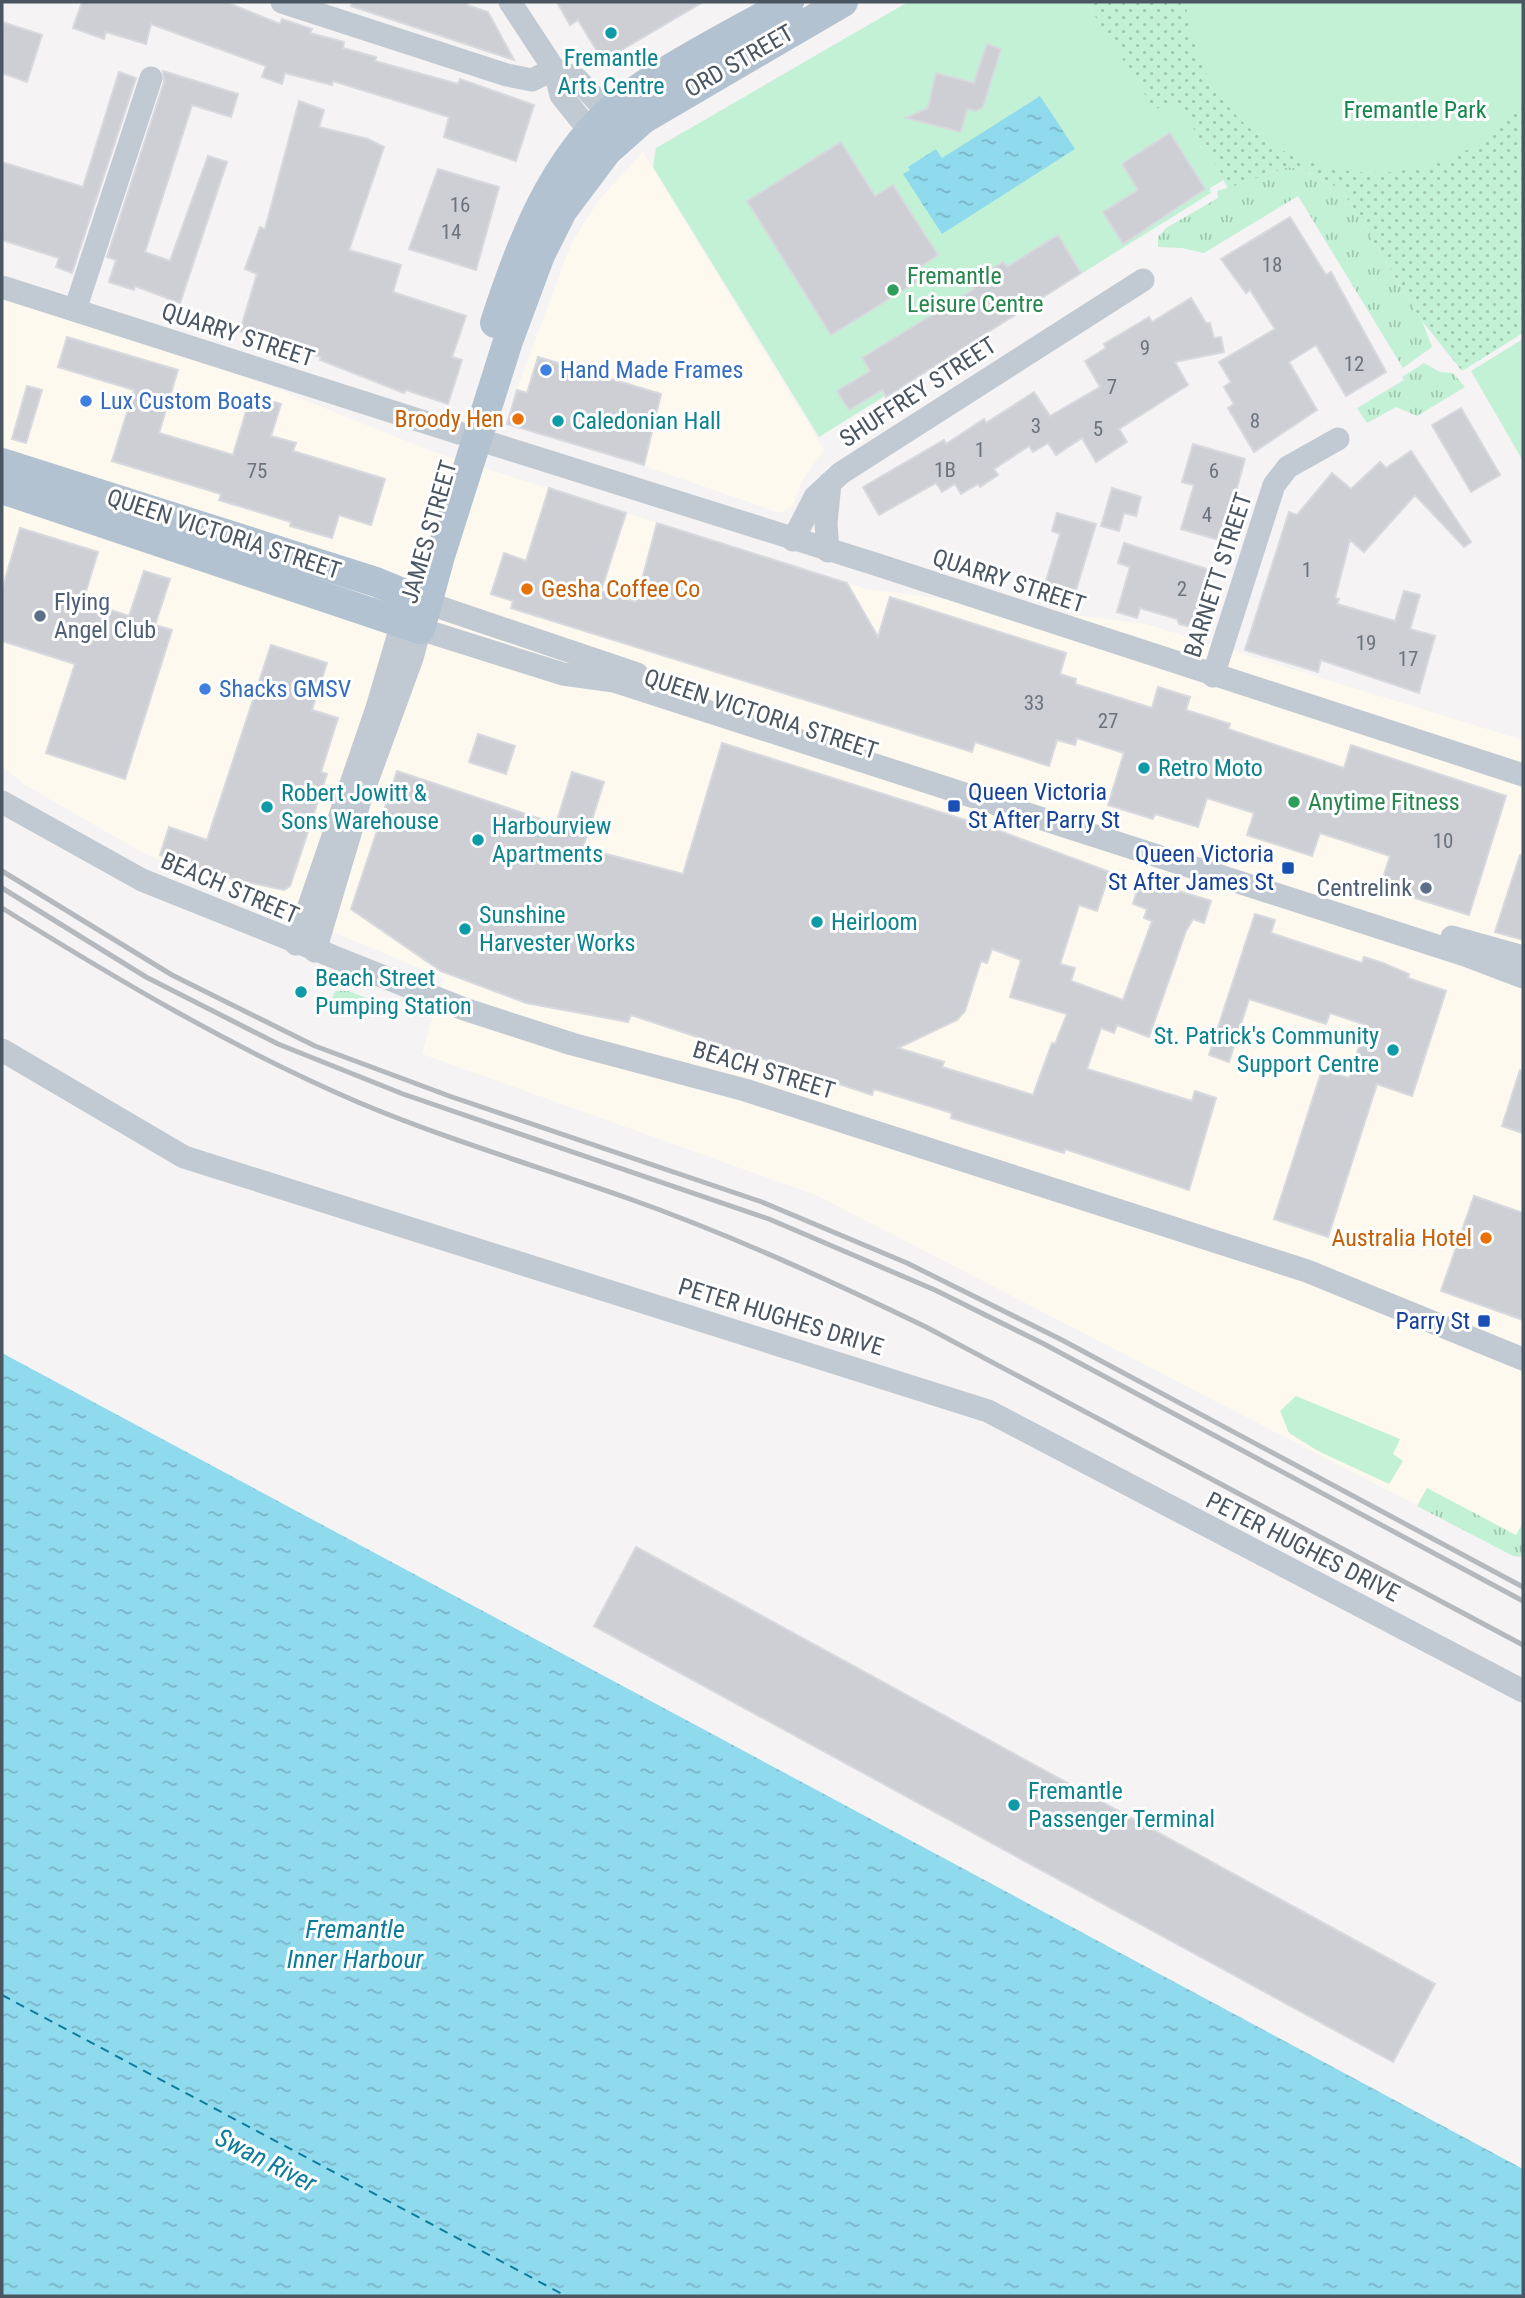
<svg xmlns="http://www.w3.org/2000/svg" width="1525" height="2298" viewBox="0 0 1525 2298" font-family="'Roboto Condensed',sans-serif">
	<defs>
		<pattern id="grass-tufts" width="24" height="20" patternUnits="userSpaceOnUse" patternTransform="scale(1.75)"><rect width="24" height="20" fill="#c3f1d5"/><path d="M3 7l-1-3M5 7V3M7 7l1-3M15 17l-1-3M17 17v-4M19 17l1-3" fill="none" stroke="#a0c6b0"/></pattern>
		<pattern id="park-dots" width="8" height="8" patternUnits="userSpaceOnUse" patternTransform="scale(1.75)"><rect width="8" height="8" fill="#c3f1d5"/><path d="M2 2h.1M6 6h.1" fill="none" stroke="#a0c6b0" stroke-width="1.8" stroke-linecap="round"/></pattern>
		<pattern id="water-ripples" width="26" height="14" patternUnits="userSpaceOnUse" patternTransform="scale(1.75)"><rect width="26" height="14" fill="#90daee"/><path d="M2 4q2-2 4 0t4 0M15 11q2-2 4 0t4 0" fill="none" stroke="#78b4c4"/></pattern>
	</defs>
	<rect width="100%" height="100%" fill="#f5f3f3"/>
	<g fill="#fdf9ef">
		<polygon points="643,152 824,450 801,482 793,506 780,513 506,418 571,244 598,201"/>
		<polygon points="2,278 431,451 866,589 1146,624 1523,740 1523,1554 1514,1554 1385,1489 818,1196 422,1054 443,978 143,853 25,785 2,766"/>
	</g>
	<g fill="url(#grass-tufts)">
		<polygon points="1288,167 1305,170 1342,190 1422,321 1432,347 1403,368 1298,196 1204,253 1182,248 1158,247 1158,237 1166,228 1218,198 1217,191"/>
		<polygon points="1424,363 1440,372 1453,373 1465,387 1417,416 1396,407 1367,423 1357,408 1404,380 1402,377"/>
		<path d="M335 991H348L399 1010C377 1016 350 1019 328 1010Z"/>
		<polygon points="1427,1488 1516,1535 1523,1523 1523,1557 1513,1556 1417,1506"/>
	</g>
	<polygon fill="url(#park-dots)" points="1086,2 1523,2 1523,333 1462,371 1422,321 1342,190 1305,170 1288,167 1228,188 1175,99 1155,111"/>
	<g fill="#c3f1d5">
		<polygon points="908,2 1086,2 1155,110 1175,99 1225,179 1210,188 1211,193 819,437 653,167 656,148"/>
		<path d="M1185 2H1523V102C1507 120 1490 139 1467 150 1376 198 1255 169 1206 73 1195 50 1190 26 1185 2Z"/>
		<polygon points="1523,339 1523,461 1471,371"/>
		<polygon points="1296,1396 1400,1439 1393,1454 1403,1461 1389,1484 1318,1451 1289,1433 1280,1411"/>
	</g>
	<g fill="url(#water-ripples)">
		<polygon points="1040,96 1075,149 942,234 903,174 910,170 908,167 936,149 942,158"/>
		<polygon points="2,1353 1523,2169 1523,2296 2,2296"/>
	</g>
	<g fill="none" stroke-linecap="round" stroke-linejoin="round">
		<polyline stroke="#0c7c9b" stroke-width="2" stroke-dasharray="9 7" stroke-linecap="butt" points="2,1995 566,2296"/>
	</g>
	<g fill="#cdcfd5" stroke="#d7d9de" stroke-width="2" fill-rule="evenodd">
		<polygon points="82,2 226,2 280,24 282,19 312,29 310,33 344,42 343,48 376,57 375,61 458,84 460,79 534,105 516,161 444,137 449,117 333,81 332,85 285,73 282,84 262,77 266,66 151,24 146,44 106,32 104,39 73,28"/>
		<polygon points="352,2 468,2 467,5 488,12 514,60 351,6"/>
		<polygon points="557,2 703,2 603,61 578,20 570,25"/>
		<polygon points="2,22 42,35 27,82 2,73"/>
		<polygon points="987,44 1001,49 983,107 976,111 967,109 961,132 906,118 928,108 936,73 974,83"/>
		<polygon points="163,71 238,94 231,117 192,105 145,252 170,261 208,156 227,162 180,303 135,286 134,290 109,282 116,260 107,257 164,82"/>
		<polygon points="119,72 136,78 72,273 56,267 59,258 2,240 2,162 83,187"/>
		<polygon points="299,101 324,110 319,127 368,139 384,147 349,250 401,265 393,292 466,316 452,357 462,360 448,404 406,390 404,393 320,360 321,357 240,331 257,274 245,269 260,227 265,229"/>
		<polygon points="1170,133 1205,189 1123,244 1103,212 1138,190 1122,164"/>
		<polygon points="841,142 875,196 893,185 938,255 920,267 926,276 831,335 747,201"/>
		<polygon points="438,169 499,187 476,270 409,249"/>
		<polygon points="1290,217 1326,275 1331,272 1386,372 1346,396 1316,345 1289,362 1317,410 1254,452 1228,408 1234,404 1224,387 1231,382 1219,362 1275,329 1250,290 1246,293 1221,259"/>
		<polygon points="1058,235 1081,273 886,397 882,390 849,410 837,391 870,371 862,358 974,289 970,283 1003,262 1007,267"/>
		<polygon points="1191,298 1206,323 1210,323 1214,338 1221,337 1224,352 1175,362 1188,385 1119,429 1127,442 1096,462 1082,438 1056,455 1048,443 1033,452 1029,446 994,469 998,475 980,487 978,484 961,494 955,484 942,492 936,483 879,515 863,487 944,440 946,444 984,419 986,423 1034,392 1050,416 1100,387 1085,361 1106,348 1104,344 1149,317 1152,322"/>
		<polygon points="67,337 178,370 159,433 233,455 251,395 281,404 271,436 296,443 293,451 385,479 371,525 339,515 332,538 290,526 291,522 219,500 221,494 112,461 134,390 58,367"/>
		<polygon points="538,357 661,394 644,465 507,424 517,390 527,393"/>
		<polygon points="27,386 42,390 26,443 12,439"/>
		<polygon points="1461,408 1500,475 1471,492 1432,425"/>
		<polygon points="1193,444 1245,459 1222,541 1181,529 1194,485 1182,482"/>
		<polygon points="1411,451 1471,542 1464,547 1415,495 1364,552 1350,540 1335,598 1339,599 1337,604 1395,621 1404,591 1420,595 1410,629 1435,636 1419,693 1321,660 1318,672 1245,650 1289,512 1297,515 1332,473 1351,489 1380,462 1386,468"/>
		<polygon points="549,488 626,513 601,591 636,602 657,523 847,583 878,637 890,597 1066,653 1060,674 1076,679 1075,684 1152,708 1158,687 1190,697 1186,710 1230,724 1228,729 1344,768 1351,745 1506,796 1469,915 1380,887 1390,856 1320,833 1312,856 1247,835 1254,813 1207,798 1198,827 1155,814 1153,819 1108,805 1124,753 1077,738 1075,745 1057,740 1049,766 975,742 972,752 511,608 513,601 491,594 504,553 526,561"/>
		<polygon points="1112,488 1141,497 1136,516 1124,513 1119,531 1101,526"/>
		<polygon points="1057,513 1096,524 1073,600 1043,591 1060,534 1052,531"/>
		<polygon points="20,528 98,552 83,601 129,616 144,571 170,579 155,625 172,630 125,779 46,753 75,664 2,641 2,590"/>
		<polygon points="1124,543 1210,570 1198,608 1199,622 1187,626 1179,624 1177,619 1140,608 1137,618 1117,612 1130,567 1118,563"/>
		<polygon points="271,645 327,663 312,710 338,718 321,772 327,774 290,886 284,890 197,871 198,868 160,855 169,827 207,840"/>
		<polygon points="478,734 515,746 506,774 469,762"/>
		<path d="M722 743 997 830 1110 872 1097 911 1079 905 1060 964 1075 968 1071 981 1123 1000 1152 921 1144 918 1147 909 1133 904 1141 879 1211 901 1204 923 1193 919 1186 931 1149 1037 1117 1025 1114 1033 1101 1028 1087 1069 1192 1101 1195 1091 1216 1098 1189 1190 1065 1149 1064 1153 951 1118 952 1113 874 1089 872 1095 631 1015 628 1022 526 1003 441 971 351 909 397 771 556 824 572 772 604 782 583 848 683 874ZM992 949 1021 960 1010 997 1067 1014 1055 1044 1052 1043 1033 1095 942 1067 944 1062 898 1048 957 1020 965 1011 981 961 987 963Z"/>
		<polygon points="1520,855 1523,855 1523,940 1495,932"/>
		<polygon points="1255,914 1275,920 1271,933 1362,963 1364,957 1383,963 1409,974 1408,978 1446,991 1412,1096 1377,1084 1328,1237 1274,1219 1322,1070 1349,1078 1366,1025 1330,1013 1326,1024 1249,999 1229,1062 1209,1055"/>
		<polygon points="1520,1070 1523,1071 1523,1133 1502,1126"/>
		<polygon points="1474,1196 1523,1213 1523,1320 1441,1291"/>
		<polygon points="636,1547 1435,1984 1393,2062 594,1626"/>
	</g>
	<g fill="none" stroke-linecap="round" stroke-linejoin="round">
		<g stroke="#c1cad2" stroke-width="23">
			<polyline points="282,2 507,75 532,80 554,69"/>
			<polyline points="510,2 554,69 561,95 600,144"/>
			<polyline points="554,69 577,79 619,125"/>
			<polyline points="2,287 459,433"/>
			<polyline points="75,310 151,78"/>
			<polyline points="477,439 875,564 1523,775"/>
			<polyline points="793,540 815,497 841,473 1143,280"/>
			<polyline points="828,551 826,523 830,483"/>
			<polyline points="427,603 637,674"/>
			<polyline points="1213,676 1274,485 1288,467 1338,439"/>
			<polyline points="2,802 142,880 464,1009 572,1044 745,1090 1307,1271 1523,1359"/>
			<polyline points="1452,937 1523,957"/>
			<polyline points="296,944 377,708 402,623"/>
			<polyline points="315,951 360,800 412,658 420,629 563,674 614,681 1465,955 1523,977"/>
			<polyline points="2,1050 184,1157 988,1411 1523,1691"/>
		</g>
		<g stroke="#b3c2d1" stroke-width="30">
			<path d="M495 323C523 236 560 139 641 87 688 56 740 30 789 2"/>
			<polyline points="2,463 376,582 427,603"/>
			<polyline points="2,489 420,629 440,556 508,341 540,255 562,211 607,151 643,119 843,2"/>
		</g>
		<g stroke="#b5b8bd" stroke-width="5">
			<polyline points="2,871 172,975 315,1046 452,1097 762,1202 907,1263 1062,1340 1523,1587"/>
			<polyline points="2,888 146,977 278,1044 403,1094 769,1219 935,1290 1044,1344 1523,1601"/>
			<path d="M2 908C118 980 234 1049 360 1103 448 1140 540 1167 630 1199 731 1235 829 1280 926 1327L1523 1645"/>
		</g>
	</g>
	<g fill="#0f9aa8" stroke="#fff" stroke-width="2.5">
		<circle cx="611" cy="33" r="7"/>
		<circle cx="558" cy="421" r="7"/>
		<circle cx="1144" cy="768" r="7"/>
		<circle cx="267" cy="807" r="7"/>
		<circle cx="478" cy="840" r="7"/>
		<circle cx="817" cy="922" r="7"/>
		<circle cx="465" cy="929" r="7"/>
		<circle cx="301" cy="992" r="7"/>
		<circle cx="1393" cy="1050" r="7"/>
		<circle cx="1014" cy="1805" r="7"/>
	</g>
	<g fill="#2e9e5b" stroke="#fff" stroke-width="2.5">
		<circle cx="893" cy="290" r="7"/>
		<circle cx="1294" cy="802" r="7"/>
	</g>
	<g fill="#3f7fe0" stroke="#fff" stroke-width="2.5">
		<circle cx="546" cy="370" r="7"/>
		<circle cx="86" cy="401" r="7"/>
		<circle cx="205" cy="689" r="7"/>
	</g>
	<g fill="#e8710a" stroke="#fff" stroke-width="2.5">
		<circle cx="518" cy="419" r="7"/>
		<circle cx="527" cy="589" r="7"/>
		<circle cx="1486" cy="1238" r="7"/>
	</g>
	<g fill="#5c6f8a" stroke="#fff" stroke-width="2.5">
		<circle cx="40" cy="616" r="7"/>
		<circle cx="1426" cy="888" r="7"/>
	</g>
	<g fill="#1a4fb4" stroke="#fff" stroke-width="2.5">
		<rect x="947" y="799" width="14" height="14" rx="3.5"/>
		<rect x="1281" y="861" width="14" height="14" rx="3.5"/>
		<rect x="1477" y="1314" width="14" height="14" rx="3.5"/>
	</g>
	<g text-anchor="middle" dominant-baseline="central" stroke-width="6" stroke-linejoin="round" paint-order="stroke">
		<g font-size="21" fill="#6b747e">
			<text x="460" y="205">16</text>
			<text x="451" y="232">14</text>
			<text x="1272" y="265">18</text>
			<text x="1145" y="348">9</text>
			<text x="1354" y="364">12</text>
			<text x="1112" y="387">7</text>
			<text x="1255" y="421">8</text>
			<text x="1036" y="426">3</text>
			<text x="1098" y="429">5</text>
			<text x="980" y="450">1</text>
			<text x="945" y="470">1B</text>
			<text x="257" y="471">75</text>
			<text x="1214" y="471">6</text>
			<text x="1207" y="515">4</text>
			<text x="1307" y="570">1</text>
			<text x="1182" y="589">2</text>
			<text x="1366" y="643">19</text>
			<text x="1408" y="659">17</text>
			<text x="1034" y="703">33</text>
			<text x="1108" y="721">27</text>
			<text x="1443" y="841">10</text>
		</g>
		<g font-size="24" fill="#0d838f" stroke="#fff" text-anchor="start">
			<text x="611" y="58" text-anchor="middle">Fremantle<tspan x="611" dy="28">Arts Centre</tspan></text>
			<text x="572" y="421">Caledonian Hall</text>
			<text x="1158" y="768">Retro Moto</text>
			<text x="281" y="793">Robert Jowitt &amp;<tspan x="281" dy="28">Sons Warehouse</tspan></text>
			<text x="492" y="826">Harbourview<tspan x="492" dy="28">Apartments</tspan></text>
			<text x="479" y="915">Sunshine<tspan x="479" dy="28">Harvester Works</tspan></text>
			<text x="831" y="922">Heirloom</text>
			<text x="315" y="978">Beach Street<tspan x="315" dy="28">Pumping Station</tspan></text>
			<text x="1379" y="1036" text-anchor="end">St. Patrick's Community<tspan x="1379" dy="28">Support Centre</tspan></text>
			<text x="1028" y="1791">Fremantle<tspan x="1028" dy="28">Passenger Terminal</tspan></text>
		</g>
		<g font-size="24" fill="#4a5661" stroke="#fff">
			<text transform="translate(739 61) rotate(-30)">ORD STREET</text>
			<text transform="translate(238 335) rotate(18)">QUARRY STREET</text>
			<text transform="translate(918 392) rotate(-33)">SHUFFREY STREET</text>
			<text transform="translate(429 532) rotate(-74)">JAMES STREET</text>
			<text transform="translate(224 534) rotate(18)">QUEEN VICTORIA STREET</text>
			<text transform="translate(1218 575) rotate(-72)">BARNETT STREET</text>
			<text transform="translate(1009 581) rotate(18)">QUARRY STREET</text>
			<text transform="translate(761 714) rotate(18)">QUEEN VICTORIA STREET</text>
			<text transform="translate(230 888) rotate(23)">BEACH STREET</text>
			<text transform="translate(764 1070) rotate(17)">BEACH STREET</text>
			<text transform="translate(781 1317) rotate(17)">PETER HUGHES DRIVE</text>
			<text transform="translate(1303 1547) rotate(27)">PETER HUGHES DRIVE</text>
		</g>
		<g font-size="24" fill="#17864f" stroke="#fff">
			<text x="1415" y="110">Fremantle Park</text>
		</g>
		<g font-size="24" fill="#27864d" stroke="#fff" text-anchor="start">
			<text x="907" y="276">Fremantle<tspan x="907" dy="28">Leisure Centre</tspan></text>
			<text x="1308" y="802">Anytime Fitness</text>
		</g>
		<g font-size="24" fill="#366cbe" stroke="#fff" text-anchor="start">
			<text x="560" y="370">Hand Made Frames</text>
			<text x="100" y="401">Lux Custom Boats</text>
			<text x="219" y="689">Shacks GMSV</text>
		</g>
		<g font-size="24" fill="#c56008" stroke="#fff" text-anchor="end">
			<text x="504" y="419">Broody Hen</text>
			<text x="541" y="589" text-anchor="start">Gesha Coffee Co</text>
			<text x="1472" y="1238">Australia Hotel</text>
		</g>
		<g font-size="24" fill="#4e5e75" stroke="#fff" text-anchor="start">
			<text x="54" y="602">Flying<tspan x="54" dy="28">Angel Club</tspan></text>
			<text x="1412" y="888" text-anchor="end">Centrelink</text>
		</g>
		<g font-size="24" fill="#164399" stroke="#fff" text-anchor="end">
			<text x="968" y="792" text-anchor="start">Queen Victoria<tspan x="968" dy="28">St After Parry St</tspan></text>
			<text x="1274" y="854">Queen Victoria<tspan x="1274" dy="28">St After James St</tspan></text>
			<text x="1470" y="1321">Parry St</text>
		</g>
		<g font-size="26" font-style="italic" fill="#0c7c9b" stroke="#fff">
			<text x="355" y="1929">Fremantle<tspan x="355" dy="30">Inner Harbour</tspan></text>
			<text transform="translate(266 2160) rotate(27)">Swan River</text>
		</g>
	</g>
	<rect width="1525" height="2298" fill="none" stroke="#4a5661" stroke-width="7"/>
</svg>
